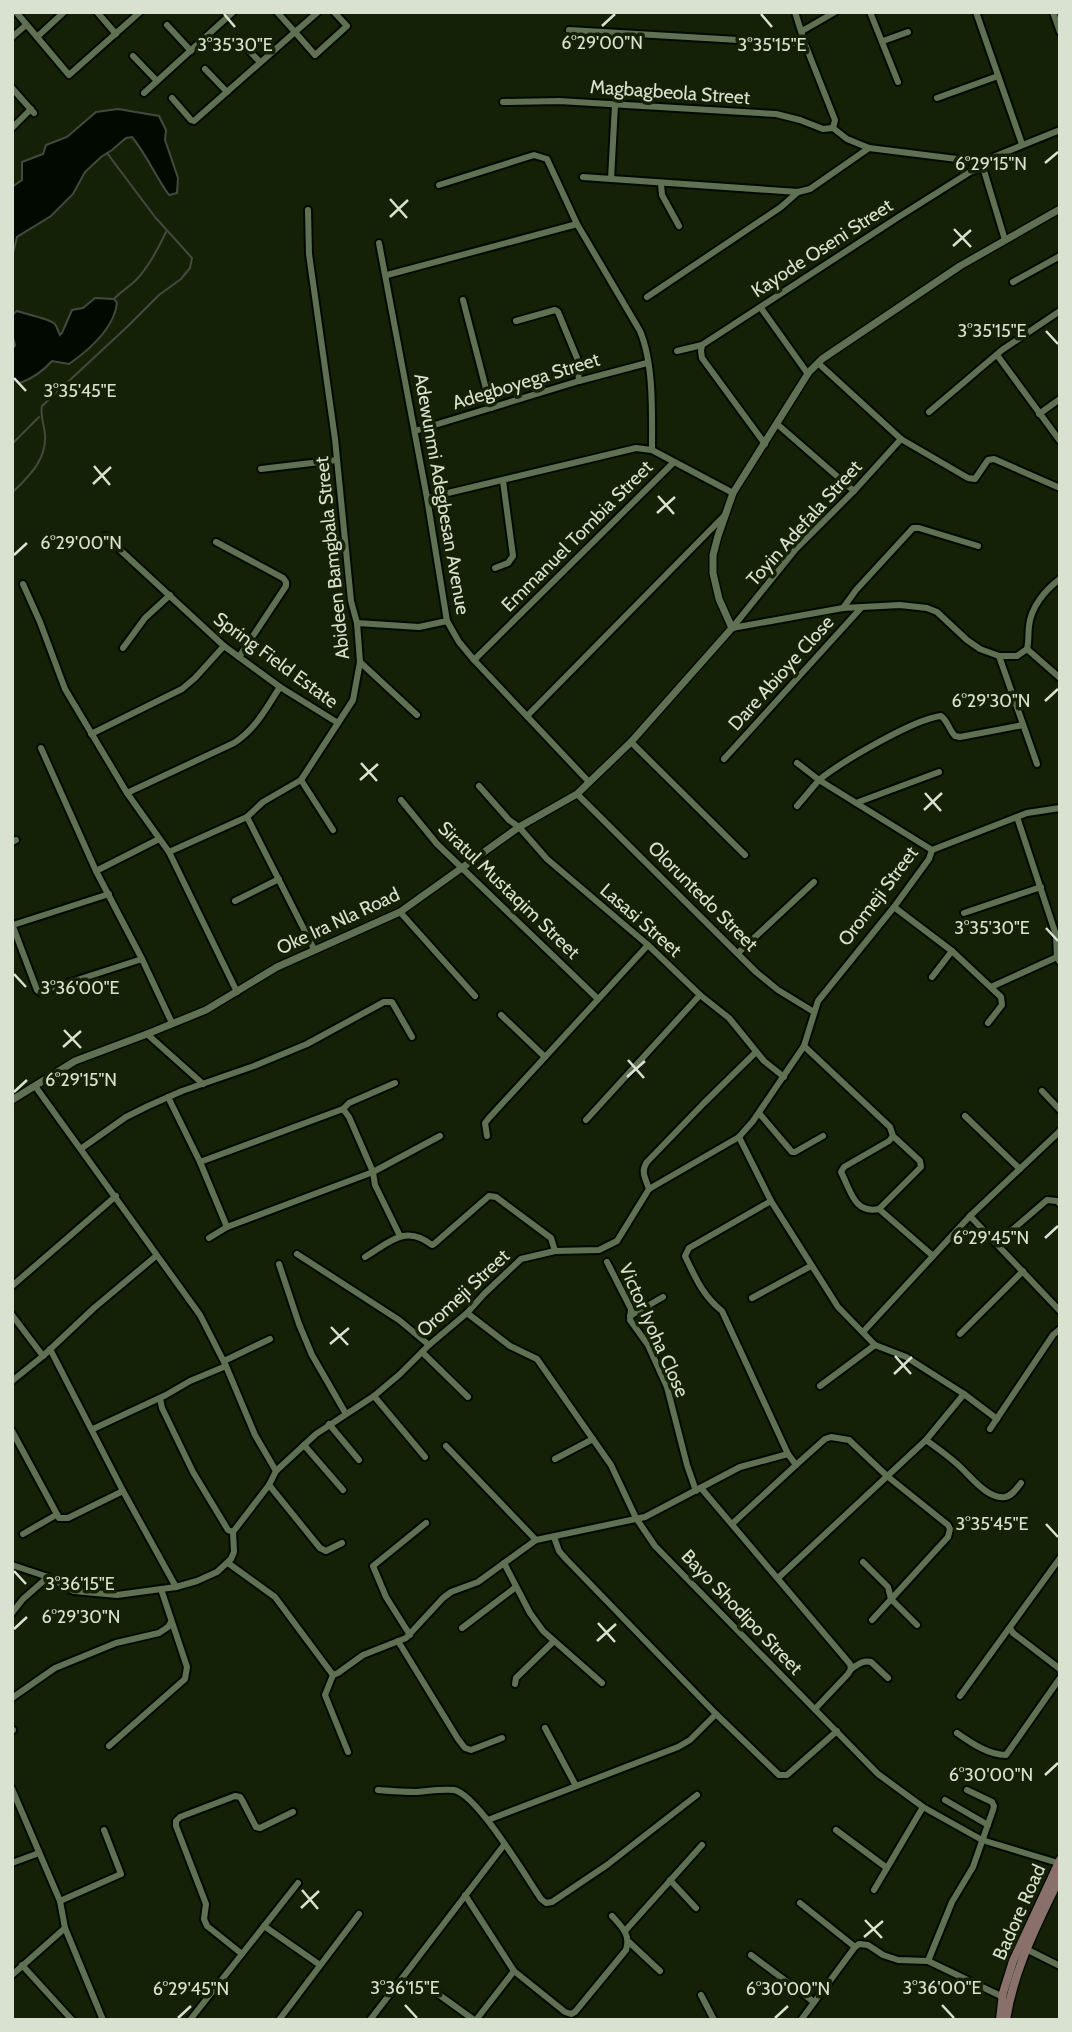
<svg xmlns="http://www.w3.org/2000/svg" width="1072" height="2032" viewBox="0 0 1072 2032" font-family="Cabin,sans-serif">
	<rect width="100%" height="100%" fill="#142106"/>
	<g fill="#020900" stroke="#424a3f" stroke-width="2">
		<path d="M118 109 159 116 166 130 165 140 178 178 177 193 169 195C155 176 147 155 132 137L126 138 112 150 101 157 85 172 73 194 51 216 17 237 12 257V187L22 180V162L43 154 46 145 67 137 96 112Z"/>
		<path d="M95 298 114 299 117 303C114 329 89 350 69 364L52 361C43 371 34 378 20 383L12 378V350L15 345 12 334V315L17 311C25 314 51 319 55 324 57 327 58 331 60 335L62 333 72 310 83 308Z"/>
	</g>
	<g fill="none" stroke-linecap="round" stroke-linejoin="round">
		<g stroke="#424a3f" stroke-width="2">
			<path d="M114 299C120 292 129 287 136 280 149 267 158 249 166 232"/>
			<polyline points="12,444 39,417"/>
			<path d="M12 493C29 476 47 460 45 434 44 424 40 417 42 406L128 326 159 295 181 279 190 268 192 258 155 217 107 153"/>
		</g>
		<g stroke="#020a00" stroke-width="10">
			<g id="minor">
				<polyline points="16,12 69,75 140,12"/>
				<polyline points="97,12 116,34"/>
				<polyline points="277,12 295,32 318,12"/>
				<polyline points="795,12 805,44 835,120 833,128"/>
				<polyline points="870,12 898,82"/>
				<polyline points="976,12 1022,144"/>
				<polyline points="1053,12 1060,32"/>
				<polyline points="167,25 191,51"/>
				<polyline points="569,30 805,44"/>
				<polyline points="802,31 835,12"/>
				<polyline points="12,37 26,25"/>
				<polyline points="37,37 63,13"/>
				<polyline points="238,39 260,62"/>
				<polyline points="883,41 908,32"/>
				<polyline points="133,56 157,81"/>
				<polyline points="205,69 227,92"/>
				<polyline points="12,88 34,113"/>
				<polyline points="144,93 233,12"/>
				<polyline points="172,98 191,120 194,121 295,32 315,55 347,26 334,12"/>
				<polyline points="937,98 998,76"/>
				<polyline points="503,102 559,101 776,114 800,120 823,129 833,128"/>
				<polyline points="12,128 31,109"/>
				<polyline points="833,128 847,139 869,148 981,162 1060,130"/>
				<polyline points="982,164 1005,240"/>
				<polyline points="583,177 798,192 810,189 869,148"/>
				<polyline points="611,179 615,105"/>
				<polyline points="661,184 662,195 679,226"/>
				<path d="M439 185 534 155 547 159 577 224 640 331C654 364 652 415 652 450"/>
				<polyline points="379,243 427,498 447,621 459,642 474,660 589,782"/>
				<polyline points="387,275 577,224"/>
				<polyline points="1013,282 1060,256"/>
				<polyline points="647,297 781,207 798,192"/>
				<polyline points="463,300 491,408"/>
				<polyline points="761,308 808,374"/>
				<polyline points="516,321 555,310 558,312 577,358 579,381"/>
				<polyline points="702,345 701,351 702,358 765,444"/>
				<polyline points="677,351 702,345 897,218 970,172 983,167"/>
				<polyline points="997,355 1060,441"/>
				<polyline points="818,363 901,439 968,478 975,479 988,460 994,459 1060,488"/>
				<polyline points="929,412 1002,350 1060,311"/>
				<polyline points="1039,414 1060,399"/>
				<polyline points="777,424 854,491"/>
				<polyline points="415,431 579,381 647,363"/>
				<polyline points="261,469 337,460"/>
				<polyline points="427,498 636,448 652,450 733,493"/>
				<polyline points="105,536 224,646 280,687 338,723"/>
				<polyline points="216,542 283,578 286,582 286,586 239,657"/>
				<polyline points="495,568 508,563 513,556 503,481"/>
				<polyline points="23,584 40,622 65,689 127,793 169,852 237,992"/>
				<polyline points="843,608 856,590 913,528 919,528 978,546"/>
				<polyline points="357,623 419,627 447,621"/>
				<polyline points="732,628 843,608 900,605 927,608 937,612 967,640 980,649 999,656 1017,656 1027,649"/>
				<polyline points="732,628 795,550 854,491 901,439"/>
				<polyline points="123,648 145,618 170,595"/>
				<path d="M1027 649C1029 641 1028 634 1029 626 1031 607 1045 590 1060 579"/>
				<polyline points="1027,649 1060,678"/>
				<polyline points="999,656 1037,764"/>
				<polyline points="474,660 673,463"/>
				<polyline points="360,662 417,715"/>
				<polyline points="527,716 725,515"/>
				<polyline points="91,734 182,689 195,678 224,646"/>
				<polyline points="631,742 745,855"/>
				<polyline points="41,748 96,871 142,959 172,1023"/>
				<polyline points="724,759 861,608"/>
				<polyline points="301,780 333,830"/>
				<polyline points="479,786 509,820 519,827 547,859 648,945 700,995 729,1018 764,1061 784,1077"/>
				<path d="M127 793 234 743C256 729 266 708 280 687"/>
				<polyline points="577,794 756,972 778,990 814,1012"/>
				<polyline points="401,800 437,844 598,999"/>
				<polyline points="856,803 939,772"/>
				<polyline points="797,806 819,780 797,763"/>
				<polyline points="247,817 314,949"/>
				<polyline points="1017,817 1056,935 1057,957 1060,962"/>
				<polyline points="12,842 16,840"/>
				<path d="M932 850 819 780C841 762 914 719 941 716 948 721 949 730 955 736L960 737 1023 725"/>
				<polyline points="932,850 1027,813 1060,808"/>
				<polyline points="169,852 247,817 263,802 301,780 353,700 360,662 357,623 351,601 335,439 309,254 308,210"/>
				<polyline points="96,871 159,839"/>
				<polyline points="235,901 279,879"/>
				<polyline points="894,907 952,951 1001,997 1002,1005 988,1023"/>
				<polyline points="400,912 475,996"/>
				<polyline points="964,913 1041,887"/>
				<polyline points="12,924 37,990 40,992 142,959"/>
				<polyline points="13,925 109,894"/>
				<polyline points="739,952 814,882"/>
				<polyline points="932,977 952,951"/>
				<polyline points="991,987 1057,957"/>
				<polyline points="501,1015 545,1057"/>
				<polyline points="147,1034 203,1084"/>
				<polyline points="804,1046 890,1127 893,1136 920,1161 921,1167 879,1209"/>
				<polyline points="35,1086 200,1315 226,1366 255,1435 276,1471"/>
				<polyline points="1042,1091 1060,1110"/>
				<polyline points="168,1097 200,1162 227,1227"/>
				<polyline points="343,1109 349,1103 395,1083"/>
				<polyline points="759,1113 792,1152 795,1152 823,1136"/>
				<polyline points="965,1116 1020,1169"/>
				<polyline points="586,1120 700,995"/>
				<polyline points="487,1136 485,1123 489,1118 648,945"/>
				<path d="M893 1136 889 1141 844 1167 841 1172C851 1191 854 1214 879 1209L933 1256"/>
				<polyline points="739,1137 771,1201 838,1307 875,1345 906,1357 964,1394 997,1419"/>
				<polyline points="82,1148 126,1117 148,1106 182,1091 254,1066 307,1044 384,1002 392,1002 412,1037"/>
				<polyline points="200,1162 343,1109 349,1117 373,1172 227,1227 209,1238"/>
				<path d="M649 1189C646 1179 640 1172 647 1162L704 1103 756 1052"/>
				<path d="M771 1201 689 1248 685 1256C695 1277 703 1296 722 1311L788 1454 796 1465 825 1439 831 1437 849 1440 887 1476 948 1525 950 1529 948 1537 872 1620"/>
				<polyline points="970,1216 1060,1311"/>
				<polyline points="400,1236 375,1185 373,1172 440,1136"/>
				<polyline points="997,1243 1047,1200 1057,1201 1060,1204"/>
				<polyline points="297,1254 399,1320 429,1345"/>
				<path d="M365 1257C390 1242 405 1224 432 1245L434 1244 489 1196 496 1197 551 1238 555 1251"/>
				<polyline points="607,1262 631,1309 630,1320 648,1345 667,1387 687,1465 696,1491"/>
				<polyline points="279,1264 299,1324 312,1355 346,1414"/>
				<polyline points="12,1286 116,1196"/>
				<polyline points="752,1298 811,1266"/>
				<polyline points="467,1313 510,1346 537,1359 611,1465 636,1518 655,1546 878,1774 923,1807 982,1840 1058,1863"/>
				<polyline points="12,1315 43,1356"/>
				<polyline points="630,1316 663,1297"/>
				<polyline points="863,1332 970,1216 1060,1131"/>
				<polyline points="960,1334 1023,1271"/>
				<polyline points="50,1349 123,1491 176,1587"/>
				<polyline points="422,1352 468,1397"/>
				<polyline points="224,1361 270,1339"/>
				<polyline points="12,1381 43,1356 94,1308 156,1256"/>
				<polyline points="820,1386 875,1345"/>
				<polyline points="374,1396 425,1457"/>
				<polyline points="160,1398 162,1408 193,1472 228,1530 233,1532"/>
				<polyline points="329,1424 359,1460"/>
				<polyline points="93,1429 166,1395 190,1381 226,1366"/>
				<polyline points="990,1429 1053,1335 1060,1329"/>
				<polyline points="12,1431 59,1518 68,1518 123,1491"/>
				<path d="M926 1440C937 1448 947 1455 957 1464 969 1474 987 1500 1005 1497 1012 1496 1017 1488 1021 1483"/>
				<polyline points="304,1445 343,1490"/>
				<polyline points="446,1446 536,1540"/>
				<polyline points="555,1459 593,1439"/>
				<polyline points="269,1485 320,1548 326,1551 342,1543"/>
				<polyline points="701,1488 850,1664 851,1669 848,1674 815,1709"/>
				<polyline points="732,1524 796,1465"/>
				<polyline points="23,1534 56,1515"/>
				<polyline points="554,1537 559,1551 566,1559 716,1714 779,1775 787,1775 837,1731"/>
				<polyline points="863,1562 888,1587 891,1599 917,1625"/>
				<polyline points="228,1563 275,1597 333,1675 338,1673 363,1655 406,1638 443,1598 451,1592 478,1582 536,1540 645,1517 740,1467 788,1454"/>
				<polyline points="504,1563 530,1613 543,1631 602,1683"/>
				<polyline points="12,1565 48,1577 74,1591 117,1595 176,1587 197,1581 217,1572 231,1559 234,1552 233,1532 269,1485 276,1471 316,1434 374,1396 400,1374 429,1345 467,1313 484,1294 521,1259 555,1251 599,1250 617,1241 649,1189 739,1137 753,1121 804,1046 818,1001 894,907 929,859 932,850"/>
				<polyline points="778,1578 926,1440 964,1394"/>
				<polyline points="12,1613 23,1599 48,1577"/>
				<polyline points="462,1628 516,1587"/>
				<polyline points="1010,1628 1013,1633 1060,1669"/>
				<polyline points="410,1635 386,1597 373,1566 426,1523"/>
				<polyline points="398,1641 458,1739 465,1748 471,1750 502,1738"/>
				<path d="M851 1669C857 1665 863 1660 871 1662L888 1678"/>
				<polyline points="333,1675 325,1695 348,1752"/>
				<polyline points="515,1684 516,1678 554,1641"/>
				<polyline points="960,1696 1060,1558"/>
				<polyline points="12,1698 55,1668 116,1643 159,1633 168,1627 171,1622"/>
				<polyline points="545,1728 576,1786"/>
				<polyline points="12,1730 13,1730"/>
				<path d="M957 1733C971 1743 989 1755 1006 1755L1060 1678"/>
				<polyline points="109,1746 185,1679 187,1667 161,1589"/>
				<polyline points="12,1789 60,1901 65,1928 103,2020"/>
				<path d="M378 1790C390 1791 403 1792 416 1792 428 1791 442 1789 454 1790 477 1794 526 1877 541 1899L546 1903 552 1902 607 1865 697 1795"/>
				<polyline points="945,1800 988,1825"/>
				<polyline points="488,1820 678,1747 690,1740 716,1714"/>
				<polyline points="836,1830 887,1868"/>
				<polyline points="12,1863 39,1853"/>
				<polyline points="670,1880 696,1908"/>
				<polyline points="874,1890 923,1807"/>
				<path d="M465 1895 514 1971 565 2012 571 2014 575 2012 626 1950C631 1935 622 1927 612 1916"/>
				<polyline points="60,1901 121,1874 104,1830"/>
				<polyline points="800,1903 855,1947"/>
				<polyline points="264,1926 320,1965"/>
				<polyline points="625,1931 702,1845"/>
				<polyline points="629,1942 660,1971"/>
				<polyline points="1026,1949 1060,1966"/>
				<polyline points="242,1954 207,1926 204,1919 206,1904 176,1826 176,1821 180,1817 235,1796 240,1797 242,1800 256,1827 260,1828 293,1812"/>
				<polyline points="751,1955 814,2002"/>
				<polyline points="928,1961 952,1902 973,1867 993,1810 994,1806 992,1802 967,1790"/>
				<polyline points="22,1965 72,2020"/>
				<polyline points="12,1975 65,1928"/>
				<polyline points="438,1994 474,2020"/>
				<polyline points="701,1995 714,2020"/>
				<polyline points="190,2020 298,1883"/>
				<polyline points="279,2020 359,1914"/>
				<polyline points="370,2020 504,1845"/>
				<polyline points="476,2020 514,1971"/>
				<polyline points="801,2020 855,1947 859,1944 868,1945 883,1955 898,1960 928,1961 1003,1997"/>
			</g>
		</g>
		<g stroke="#020a00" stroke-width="10">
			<polyline id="tertiary" points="12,1100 75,1061 147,1034 206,1010 277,967 400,912 519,827 577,794 631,742 732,628 719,599 713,573 713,555 718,536 733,493 809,372 822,359 960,266 1060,209"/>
		</g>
		<g stroke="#020a00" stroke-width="11">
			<g id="secondary">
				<polyline points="1000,2020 1003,1993 1013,1961 1060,1860"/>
				<path d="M1006 2020C1014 1968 1038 1923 1060 1877"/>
			</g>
		</g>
		<use href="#minor" stroke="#607052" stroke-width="6"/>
		<use href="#tertiary" stroke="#607052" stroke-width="7"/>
		<use href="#secondary" stroke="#8a706a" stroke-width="8"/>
	</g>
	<path fill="none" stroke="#d9e2d1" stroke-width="2.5" d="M224 14 235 27M761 14 772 27M602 26 615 14M1045 163 1058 152M390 199 407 218M390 217 408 200M954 229 971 247M953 246 971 230M1046 331 1058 344M14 378 26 391M94 466 110 485M93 484 111 467M658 496 674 514M657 513 675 497M14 555 27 543M1045 701 1058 689M361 763 377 781M360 780 378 764M925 793 941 811M924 810 942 793M1046 928 1058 941M14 974 26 987M64 1030 81 1048M63 1047 81 1031M628 1060 644 1078M627 1077 645 1061M14 1092 27 1080M1045 1238 1058 1226M331 1327 348 1345M330 1344 349 1328M895 1356 911 1374M894 1374 912 1357M1046 1524 1058 1537M14 1571 26 1584M598 1623 615 1642M14 1629 27 1617M597 1641 616 1624M1045 1775 1058 1763M302 1890 318 1909M301 1908 319 1891M865 1920 882 1938M864 1937 883 1921M405 2005 417 2018M942 2005 954 2018M178 2018 191 2006M775 2018 788 2006"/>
	<g text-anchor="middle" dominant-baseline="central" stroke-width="7" stroke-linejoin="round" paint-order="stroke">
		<g font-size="19" fill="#d9e2d1" stroke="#142106">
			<text transform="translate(670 92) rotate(4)">Magbagbeola Street</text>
			<text transform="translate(822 248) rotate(-33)">Kayode Oseni Street</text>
			<text transform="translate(526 381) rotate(-17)">Adegboyega Street</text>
			<text transform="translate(442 494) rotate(80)">Adewunmi Adegbesan Avenue</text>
			<text transform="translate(804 523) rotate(-48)">Toyin Adefala Street</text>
			<text transform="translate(577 536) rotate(-45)">Emmanuel Tombia Street</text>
			<text transform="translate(332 558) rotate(-96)">Abideen Bamgbala Street</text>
			<text transform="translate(276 660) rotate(36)">Spring Field Estate</text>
			<text transform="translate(781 673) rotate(-48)">Dare Abioye Close</text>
			<text transform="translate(509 890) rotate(44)">Siratul Mustaqim Street</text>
			<text transform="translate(703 896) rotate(45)">Oloruntedo Street</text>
			<text transform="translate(878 896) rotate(-53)">Oromeji Street</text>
			<text transform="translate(641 920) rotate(41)">Lasasi Street</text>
			<text transform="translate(338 921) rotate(-25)">Oke Ira Nla Road</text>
			<text transform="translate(463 1293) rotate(-43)">Oromeji Street</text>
			<text transform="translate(654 1330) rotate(66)">Victor Iyoha Close</text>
			<text transform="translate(742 1612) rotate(46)">Bayo Shodipo Street</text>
			<text transform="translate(1019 1912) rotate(-66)">Badore Road</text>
		</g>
	</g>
	<g font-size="18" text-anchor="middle" fill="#d9e2d1" stroke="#142106" stroke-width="7" stroke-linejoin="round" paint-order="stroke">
		<text x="602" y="49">6°29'00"N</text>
		<text x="235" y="51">3°35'30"E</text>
		<text x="772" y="51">3°35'15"E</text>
		<text x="991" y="170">6°29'15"N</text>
		<text x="992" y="337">3°35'15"E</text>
		<text x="80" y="397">3°35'45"E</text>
		<text x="81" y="549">6°29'00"N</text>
		<text x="991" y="707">6°29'30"N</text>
		<text x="992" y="934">3°35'30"E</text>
		<text x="80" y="994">3°36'00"E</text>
		<text x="81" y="1086">6°29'15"N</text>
		<text x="991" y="1244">6°29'45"N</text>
		<text x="992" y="1530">3°35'45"E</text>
		<text x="80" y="1590">3°36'15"E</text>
		<text x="81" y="1623">6°29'30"N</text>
		<text x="991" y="1781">6°30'00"N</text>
		<text x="405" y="1994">3°36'15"E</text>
		<text x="942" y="1994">3°36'00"E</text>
		<text x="191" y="1995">6°29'45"N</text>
		<text x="788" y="1995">6°30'00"N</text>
	</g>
	<rect width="1072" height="2032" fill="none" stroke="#d9e2d1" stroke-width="28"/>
</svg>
